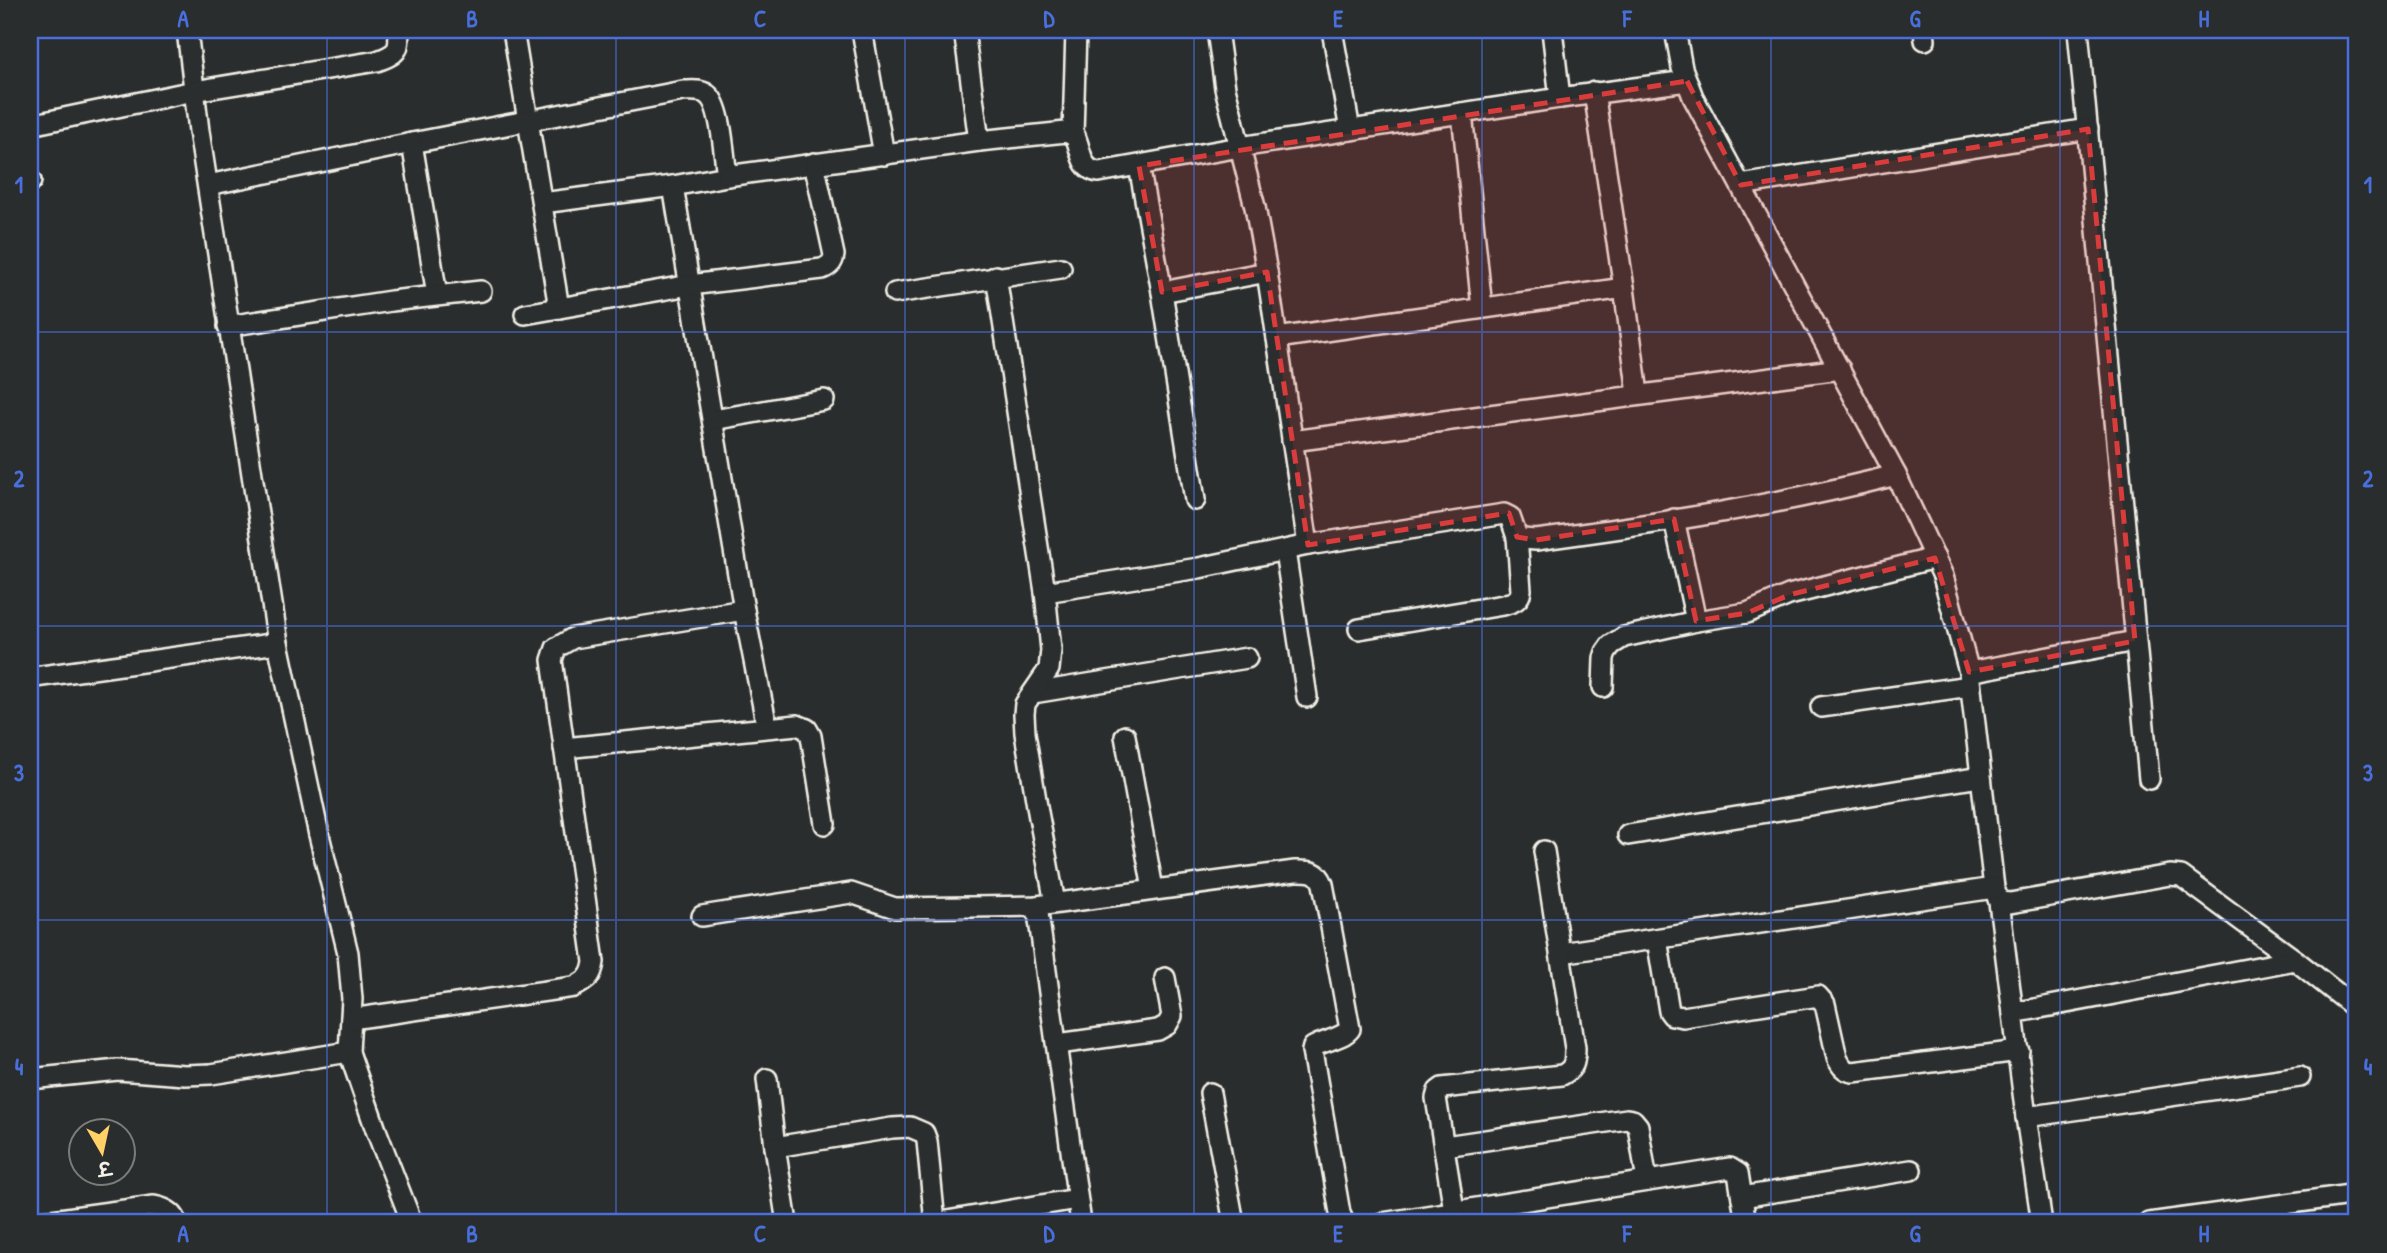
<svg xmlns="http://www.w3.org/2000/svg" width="2387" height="1253" viewBox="0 0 2387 1253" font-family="'Patrick Hand','Playpen Sans Deva',sans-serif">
	<rect width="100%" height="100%" fill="#2a2d2e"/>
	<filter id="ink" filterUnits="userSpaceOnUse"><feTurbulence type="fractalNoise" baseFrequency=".0143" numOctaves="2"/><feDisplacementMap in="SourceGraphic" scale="14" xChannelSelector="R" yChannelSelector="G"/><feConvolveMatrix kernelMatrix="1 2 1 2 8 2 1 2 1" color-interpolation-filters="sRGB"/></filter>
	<g filter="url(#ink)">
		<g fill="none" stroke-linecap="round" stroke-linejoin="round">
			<g stroke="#f4f1e8" stroke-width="24">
				<g id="street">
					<polyline points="187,30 199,131 278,643 319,835 348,953 352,999 349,1052 376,1130 412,1223"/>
					<polyline points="513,30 559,308"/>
					<polyline points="862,30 884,155"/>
					<polyline points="964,30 979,141"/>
					<path d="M1217 30 1225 88 1255 207 1267 272 1308 545 1504 514 1510 517 1517 537 1523 539 1536 540C1657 524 1778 505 1896 475"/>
					<polyline points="1332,30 1350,130"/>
					<polyline points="1675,30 1682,68 1693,97 1896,475 1943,576 1969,672 1994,888 1999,902 2026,1117 2042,1223"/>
					<polyline points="1924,30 1925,40"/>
					<polyline points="2078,30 2149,779"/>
					<polyline points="1594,92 1624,288"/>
					<polyline points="1560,98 1687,81"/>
					<polyline points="1462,113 1482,308"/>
					<path d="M40 123 194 91 377 61C396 54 401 51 398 30"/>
					<polyline points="1073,134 1076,30"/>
					<path d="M412 143 683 91C692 91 702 89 709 96 722 108 724 157 727 176L673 186 542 203"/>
					<polyline points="1139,166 1162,292 1195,500"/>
					<path d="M727 176 979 141 1066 132 1075 136C1082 151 1080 170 1099 172L1240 147 1560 98 1552 30"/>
					<polyline points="30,181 31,181"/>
					<polyline points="208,185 412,143 437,295"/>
					<polyline points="1741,185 2088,129"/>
					<polyline points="673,186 744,610 767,727"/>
					<polyline points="996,276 1045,592"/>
					<polyline points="1162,292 1267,272"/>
					<polyline points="895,293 1061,268"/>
					<path d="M525 314 690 285 822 269C829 266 833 263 834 255L814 163"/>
					<polyline points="228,326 391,301 481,291"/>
					<polyline points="1277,338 1624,288 1638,394"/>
					<polyline points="713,420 824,400"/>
					<polyline points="1292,441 1840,369"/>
					<polyline points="1674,519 1696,621"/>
					<polyline points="1285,551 1307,697"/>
					<path d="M1359 629 1503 605C1513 602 1520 601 1521 590L1517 537"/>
					<polyline points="1969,672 2135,641"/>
					<polyline points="35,677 278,643"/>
					<polyline points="1603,687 1604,658 1606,652 1611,645 1624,637 1696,621 1747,613 1789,595 1935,558"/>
					<polyline points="1033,693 1247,658"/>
					<polyline points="1821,707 1970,686"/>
					<polyline points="1125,736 1153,889"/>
					<polyline points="564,748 797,725 807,729 811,736 825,824"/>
					<polyline points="1628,835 1980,777"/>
					<polyline points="1999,902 2010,903 2170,875 2181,876 2295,960 2357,1009"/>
					<polyline points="1055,903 1038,812 1025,733 1024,714 1025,704 1049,669 1051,650 1045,592 1199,568 1308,545"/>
					<polyline points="1037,906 1081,1223"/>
					<path d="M702 916 851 893 895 908 1037 906 1295 871C1309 871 1318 870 1323 884L1350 1029C1342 1039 1325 1040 1313 1047L1312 1051 1340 1213 1344 1223"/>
					<path d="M1657 939 1669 1011 1672 1015 1683 1017 1818 996 1825 1004 1837 1058C1841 1066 1844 1071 1853 1072L2019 1051"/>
					<polyline points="1561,953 1994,888"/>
					<polyline points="2013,1013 2295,960"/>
					<path d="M351 1019 574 987C587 980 592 977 594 962L552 660 556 648 573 638 744 610"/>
					<polyline points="1058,1044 1158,1030 1167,1025 1172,1016 1165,978"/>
					<polyline points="30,1079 118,1070 185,1075 211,1074 349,1052"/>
					<polyline points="767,1079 775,1147 892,1128 910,1127 924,1133 927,1141 935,1223"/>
					<polyline points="1210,1093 1234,1223"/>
					<polyline points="2026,1117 2300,1077"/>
					<polyline points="1445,1146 1627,1119 1633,1120 1638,1126 1647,1181"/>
					<polyline points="775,1147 787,1223"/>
					<polyline points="1742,1197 1911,1170"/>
					<path d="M30 1223 154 1206C165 1208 174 1212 177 1223"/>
					<polyline points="935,1223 1077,1199"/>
					<polyline points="1382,1223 1730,1168 1738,1173 1746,1223"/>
					<path d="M1456 1223 1436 1098 1438 1091 1442 1088 1562 1075C1575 1068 1575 1062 1575 1048L1544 851"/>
					<polyline points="2149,1223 2357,1194"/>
				</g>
			</g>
			<use href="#street" stroke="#2a2d2e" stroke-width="19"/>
		</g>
	</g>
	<path fill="#d93c3b" fill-opacity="0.2" stroke="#d93c3b" stroke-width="5" stroke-dasharray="14 9" stroke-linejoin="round" d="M1687 81 1741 185 2088 129 2135 641 1969 672 1935 558 1789 595 1747 613 1696 621 1674 519 1536 540 1517 537 1509 513 1308 545 1267 272 1162 292 1139 166Z"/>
	<path fill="none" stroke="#486fdb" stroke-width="2" stroke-opacity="0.55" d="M327 30V1223M616 30V1223M905 30V1223M1194 30V1223M1482 30V1223M1771 30V1223M2060 30V1223M30 332H2357M30 626H2357M30 920H2357"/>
	<rect width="2387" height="1253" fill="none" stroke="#2a2d2e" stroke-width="77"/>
	<g transform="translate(102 1152) rotate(171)"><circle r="33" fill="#2a2d2e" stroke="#7b7b78" stroke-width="2"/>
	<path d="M0-5L12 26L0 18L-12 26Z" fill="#ffd166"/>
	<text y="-10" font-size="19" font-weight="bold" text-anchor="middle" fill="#f4f1e8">उ</text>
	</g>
	<rect x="38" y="38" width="2310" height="1176" fill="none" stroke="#486fdb" stroke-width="2.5"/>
	<g font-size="23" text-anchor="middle" font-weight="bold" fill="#486fdb">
		<text x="183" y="27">A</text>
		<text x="472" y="27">B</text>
		<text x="760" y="27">C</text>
		<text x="1049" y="27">D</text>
		<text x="1338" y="27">E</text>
		<text x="1627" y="27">F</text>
		<text x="1915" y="27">G</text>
		<text x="2204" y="27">H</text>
		<text x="19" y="193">1</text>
		<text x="2368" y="193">1</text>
		<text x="19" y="487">2</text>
		<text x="2368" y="487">2</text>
		<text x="19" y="781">3</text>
		<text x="2368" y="781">3</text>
		<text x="19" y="1075">4</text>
		<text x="2368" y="1075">4</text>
		<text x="183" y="1242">A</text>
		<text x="472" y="1242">B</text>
		<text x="760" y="1242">C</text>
		<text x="1049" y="1242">D</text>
		<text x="1338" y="1242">E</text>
		<text x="1627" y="1242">F</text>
		<text x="1915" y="1242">G</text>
		<text x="2204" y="1242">H</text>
	</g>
</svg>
